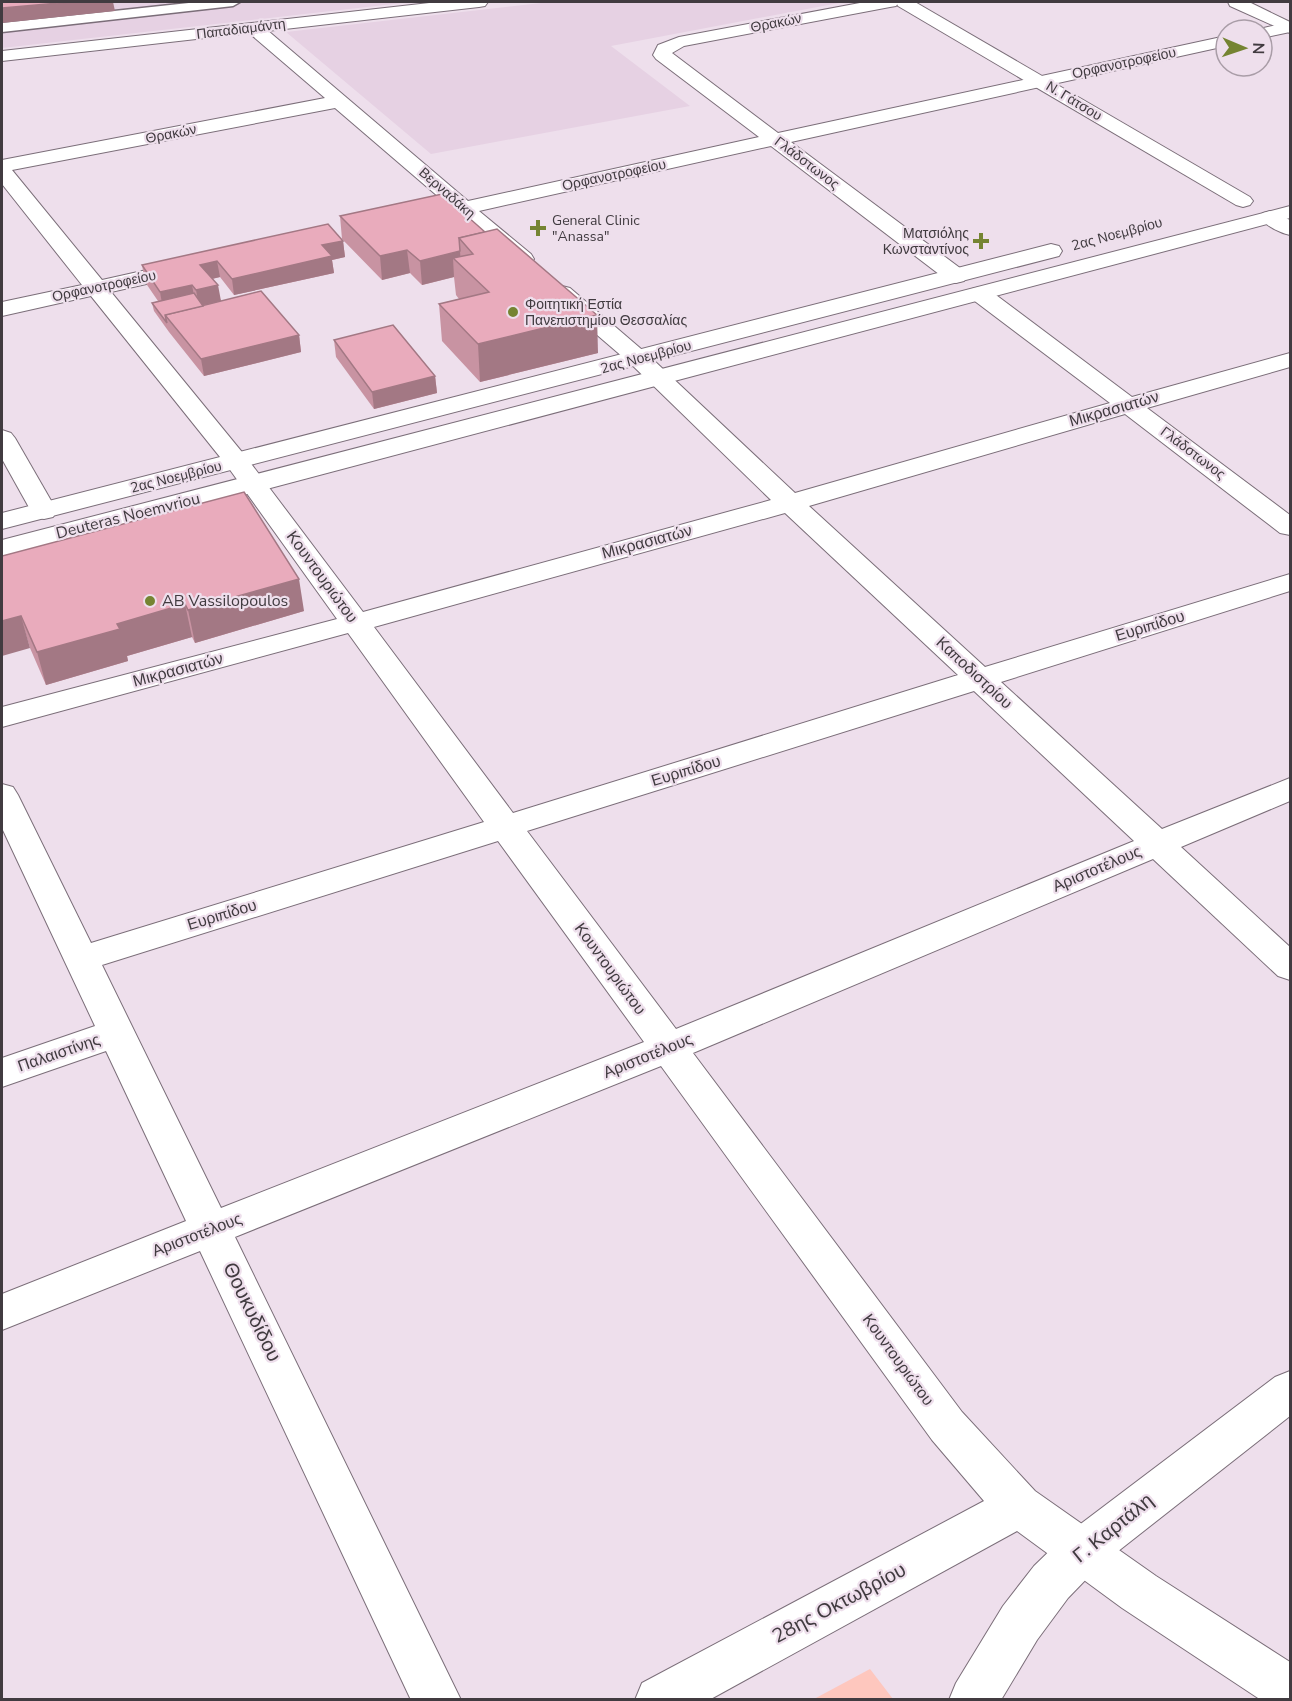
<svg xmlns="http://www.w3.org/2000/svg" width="1292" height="1701" viewBox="0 0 1292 1701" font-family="'Nunito Sans',sans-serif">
	<rect width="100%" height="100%" fill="#eedfec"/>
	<g fill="#e6d1e3">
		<polygon points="2,2 411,2 2,48"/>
		<polygon points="550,2 844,2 611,46 690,106 431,154 286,32"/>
	</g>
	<polygon fill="#fec7be" points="870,1669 893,1699 814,1699"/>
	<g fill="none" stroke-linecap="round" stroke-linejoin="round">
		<g stroke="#7b6e79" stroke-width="3">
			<polygon id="service" points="198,2 240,2 233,6 2,32 2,23"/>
		</g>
		<g stroke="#7b6e79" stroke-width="2">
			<g id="minor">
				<path d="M865 2H899L896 6 890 7 684 46 672 53 778 133 1226 36V46L791 142 964 271 967 276 964 281 956 283 948 281 771 146 479 211 531 254 534 259 531 264 523 266 515 264 459 215 449 217 442 215 438 211 442 207 448 205 335 108 12 170 102 280 187 261 195 263 198 268 195 273 111 292 246 457 363 612 771 500 631 364 554 298 551 293 554 288 562 286 570 288 647 354 795 493 1110 403 972 299 969 294 972 289 980 287 988 289 1132 397 1290 353V367L1147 408 1290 515V535L1280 533 1125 414 809 506 985 667 1290 574V591L1001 682 1162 829 1290 778V801L1181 847 1290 947V980L1278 976 1153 859 693 1053 962 1412 1035 1491 1156 1576 1290 1662V1700H1261L1122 1608 1017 1531 709 1700H635L642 1683 984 1501 932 1440 661 1066 235 1237 461 1700H411L200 1251 2 1330V1294L186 1221 106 1051 2 1087V1058L95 1026 2 828V784L13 787 18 795 91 943 484 822 348 633 2 727V707L337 619 228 467 91 296 2 316V302L82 285 2 184V160L325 98 248 32 245 28 248 24H260L468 201 759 137 656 59 653 55 658 45 679 37ZM785 513 958 675 513 813 374 627ZM974 691 1134 841 676 1029 527 831ZM498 841 644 1042 221 1208 102 965Z"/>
				<polygon points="1290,22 1290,32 1262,38 1262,30 1255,30"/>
				<polygon points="2,430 11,433 15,438 57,511 53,517 44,519 35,517 31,511 2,459"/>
			</g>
		</g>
		<g stroke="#7b6e79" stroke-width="2">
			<g id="tertiary">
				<polygon points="438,2 488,2 485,6 479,7 2,61 2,51"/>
				<polygon points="896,2 915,2 1250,197 1253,201 1250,205 1243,207 1236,205 898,6"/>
				<polygon points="1228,2 1249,2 1290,22 1290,33 1230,6"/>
				<path d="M1270 211 1290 220V235C1280 233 1266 226 1259 217L1263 213Z"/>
				<polygon points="1290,1371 1290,1416 1098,1567 1068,1598 1037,1640 1001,1700 949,1700 956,1683 1003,1606 1034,1566 1066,1535 1275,1377"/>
			</g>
		</g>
		<g stroke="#7b6e79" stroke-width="2">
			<g id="secondary">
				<polygon points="1290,206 1290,218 263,490 2,556 2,540"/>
				<polygon points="1051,244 1059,246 1062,251 1059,256 2,529 2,513"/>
			</g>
		</g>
		<use href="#service" fill="#fff" fill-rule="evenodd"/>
		<use href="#minor" fill="#fff" fill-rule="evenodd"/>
		<use href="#tertiary" fill="#fff" fill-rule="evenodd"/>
		<use href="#secondary" fill="#fff" fill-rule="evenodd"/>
	</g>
	<g fill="#c893a2">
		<polygon points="442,194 598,353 480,382 442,341 439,304 459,299 456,295 454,277 422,285 410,273 382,280 342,239 340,216"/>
		<polygon points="343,241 345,257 332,260 334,273 234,295 220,277 212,279 221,301 299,335 301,352 204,376 169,332 154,311 152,303 158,301 145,282 142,265"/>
		<polygon points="334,340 435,376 437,393 374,409 336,357"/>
		<polygon points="2,556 304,611 195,643 192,637 127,656 128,661 46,685 30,648"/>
	</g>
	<g fill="#a37884">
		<polygon points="70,2 113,2 115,11 2,23 2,8"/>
		<polygon points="343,241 345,257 332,260 334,273 234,295 232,279 322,245"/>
		<polygon points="407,250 410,273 382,280 380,256"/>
		<polygon points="460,251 461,266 453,258 454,277 422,285 420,261"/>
		<polygon points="217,261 220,277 203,281 200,265"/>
		<polygon points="192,285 195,301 163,309 160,292"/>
		<polygon points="218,285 221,301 199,306 196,290"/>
		<polygon points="597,315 598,353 480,382 478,344"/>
		<polygon points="299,335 301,352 204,376 201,359"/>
		<polygon points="435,376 437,393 374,409 372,392"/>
		<polygon points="299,579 304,611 195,643 188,610"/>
		<polygon points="185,604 192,637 127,656 128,661 46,685 37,652 117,624"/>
		<polygon points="21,616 30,648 2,656 2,621"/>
	</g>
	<g fill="#e9abbc" stroke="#a37884" stroke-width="1.5">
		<polygon points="2,2 70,2 2,8"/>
		<polygon points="442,194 485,232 459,238 460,251 420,261 407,250 380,256 340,216"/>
		<polygon points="328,224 343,241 322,245 332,256 232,279 217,261 200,265 218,285 196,290 192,285 160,292 142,265"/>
		<polygon points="497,229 597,315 478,344 439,304 489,292 453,258 473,254 459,238"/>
		<polygon points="261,291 299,335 201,359 165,315"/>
		<polygon points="194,293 203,306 165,315 167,323 152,303"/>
		<polygon points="393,325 435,376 372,392 334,340"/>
		<polygon points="244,492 299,579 188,610 185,604 117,624 120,629 37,652 21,616 2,621 2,556"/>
	</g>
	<g fill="#758432" stroke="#eedfec" stroke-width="2">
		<path d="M535 219h6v6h6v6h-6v6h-6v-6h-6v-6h6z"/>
		<path d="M978 232h6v6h6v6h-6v6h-6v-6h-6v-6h6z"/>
		<circle cx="513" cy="312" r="6"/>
		<circle cx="150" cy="601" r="6"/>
	</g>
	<g text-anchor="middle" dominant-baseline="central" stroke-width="4.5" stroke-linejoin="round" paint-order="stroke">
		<g font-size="14" fill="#413b40" stroke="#eedfec">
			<text transform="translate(776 23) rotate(-11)">Θρακών</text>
			<text transform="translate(241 29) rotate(-7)">Παπαδιαμάντη</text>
			<text transform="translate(1124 63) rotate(-12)">Ορφανοτροφείου</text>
			<text transform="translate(1074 101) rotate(31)">Ν. Γάτσου</text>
			<text transform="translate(171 134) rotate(-11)">Θρακών</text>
			<text transform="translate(807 163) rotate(37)">Γλάδστωνος</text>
			<text transform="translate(614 175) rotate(-12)">Ορφανοτροφείου</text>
			<text transform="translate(447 193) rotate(41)">Βερναδάκη</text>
			<text transform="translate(1117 234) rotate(-15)">2ας Νοεμβρίου</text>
			<text transform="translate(104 286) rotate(-12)">Ορφανοτροφείου</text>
			<text transform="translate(646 357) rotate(-15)">2ας Νοεμβρίου</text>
			<text transform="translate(1193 453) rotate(37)">Γλάδστωνος</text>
			<text transform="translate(176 477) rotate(-14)">2ας Νοεμβρίου</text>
		</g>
		<g font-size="14" fill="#413b40" stroke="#eedfec" text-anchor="start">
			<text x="552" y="220">General Clinic<tspan x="552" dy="16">"Anassa"</tspan></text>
			<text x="969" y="233" text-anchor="end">Ματσιόλης<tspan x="969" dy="16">Κωνσταντίνος</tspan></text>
			<text x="525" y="304">Φοιτητική Εστία<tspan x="525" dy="16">Πανεπιστημίου Θεσσαλίας</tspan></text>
		</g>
		<g font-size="16" fill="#413b40" stroke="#eedfec">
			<text transform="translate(1114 409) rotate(-16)">Μικρασιατών</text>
			<text transform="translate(128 516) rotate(-14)">Deuteras Noemvriou</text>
			<text transform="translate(647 542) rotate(-15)">Μικρασιατών</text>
			<text transform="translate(322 577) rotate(54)">Κουντουριώτου</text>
			<text transform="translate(1150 626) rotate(-17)">Ευριπίδου</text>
			<text transform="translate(178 670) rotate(-15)">Μικρασιατών</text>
			<text transform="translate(974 673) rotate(43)">Καποδιστρίου</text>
			<text transform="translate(686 771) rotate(-17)">Ευριπίδου</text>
			<text transform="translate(1097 869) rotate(-23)">Αριστοτέλους</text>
			<text transform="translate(222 915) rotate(-17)">Ευριπίδου</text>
			<text transform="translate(610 969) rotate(54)">Κουντουριώτου</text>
			<text transform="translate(59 1053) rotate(-19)">Παλαιστίνης</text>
			<text transform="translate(648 1056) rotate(-22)">Αριστοτέλους</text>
			<text transform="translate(197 1235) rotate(-21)">Αριστοτέλους</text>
			<text transform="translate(898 1360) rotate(54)">Κουντουριώτου</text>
		</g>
		<g font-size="16" fill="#413b40" stroke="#eedfec" text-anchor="start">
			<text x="162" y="601">AB Vassilopoulos</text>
		</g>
		<g font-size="20" fill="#413b40" stroke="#eedfec">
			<text transform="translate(252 1312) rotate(64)">Θουκυδίδου</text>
			<text transform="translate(1113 1528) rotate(-39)">Γ. Καρτάλη</text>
			<text transform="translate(839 1603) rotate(-28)">28ης Οκτωβρίου</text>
		</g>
	</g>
	<rect width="1292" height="1701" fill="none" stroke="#413b40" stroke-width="6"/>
	<g transform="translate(1244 48) rotate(92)"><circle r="28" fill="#eedfec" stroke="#a99da7" stroke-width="1.5"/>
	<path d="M0-4.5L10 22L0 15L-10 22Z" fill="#758432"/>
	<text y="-9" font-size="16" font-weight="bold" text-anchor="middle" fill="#413b40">N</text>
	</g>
</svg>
